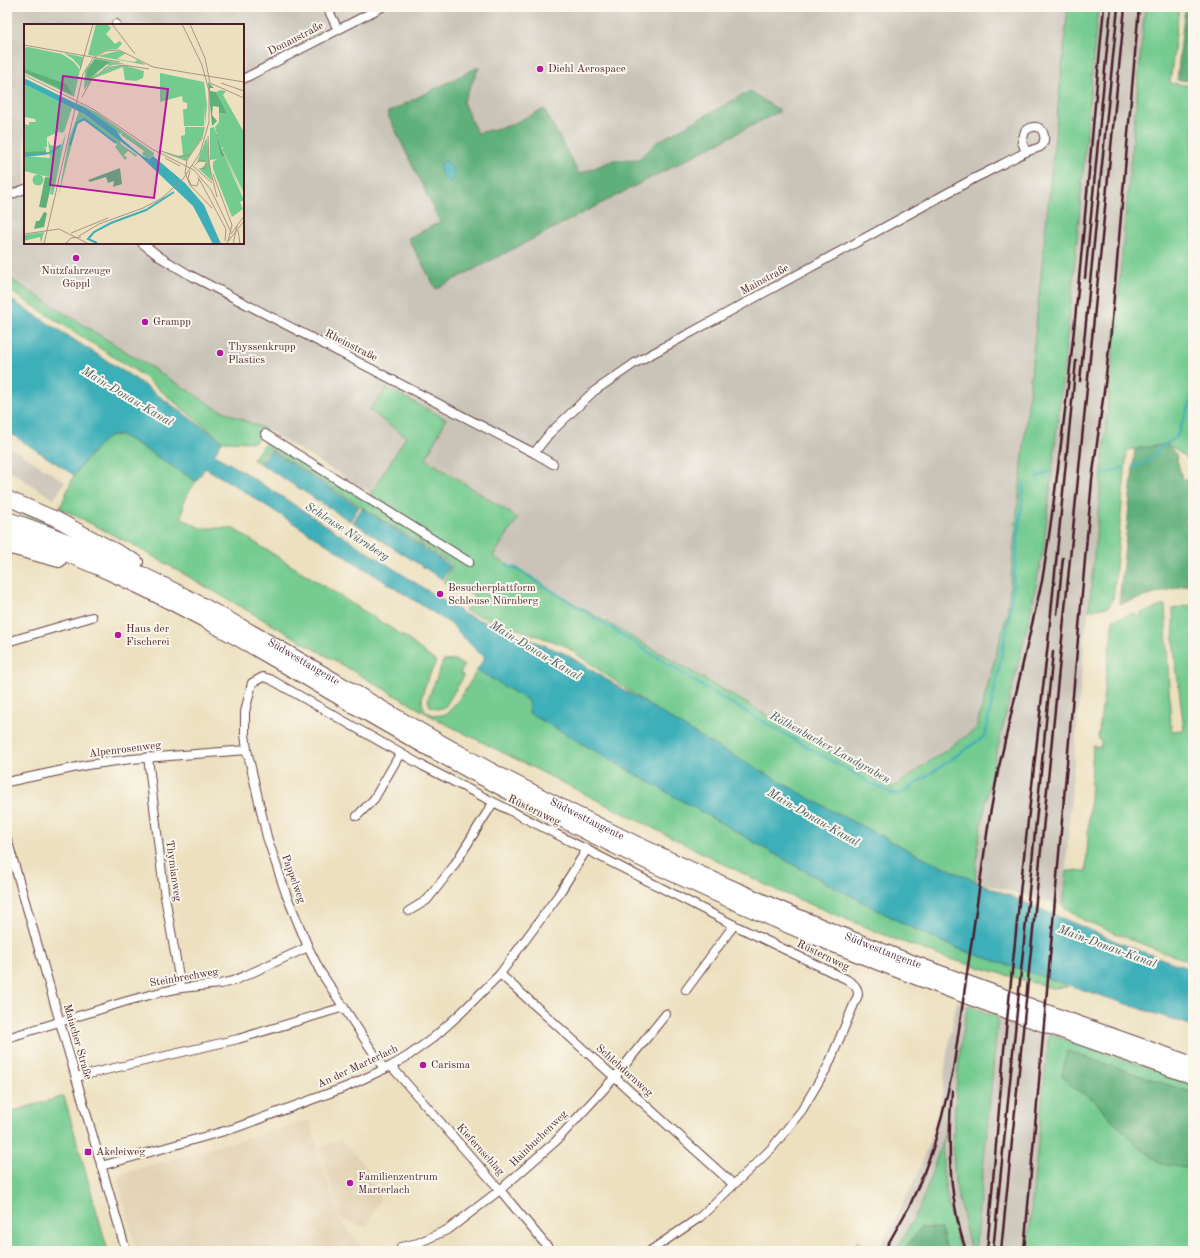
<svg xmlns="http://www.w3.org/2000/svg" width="1200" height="1258" viewBox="0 0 1200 1258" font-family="'Old Standard TT',serif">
	<rect width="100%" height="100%" fill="#fbf7ec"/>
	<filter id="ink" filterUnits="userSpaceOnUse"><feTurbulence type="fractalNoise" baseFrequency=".025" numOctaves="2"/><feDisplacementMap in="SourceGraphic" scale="8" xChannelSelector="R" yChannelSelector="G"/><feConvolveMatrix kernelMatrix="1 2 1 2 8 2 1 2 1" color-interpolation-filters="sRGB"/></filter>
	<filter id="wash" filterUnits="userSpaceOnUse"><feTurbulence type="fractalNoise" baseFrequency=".012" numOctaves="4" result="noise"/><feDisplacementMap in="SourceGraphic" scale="16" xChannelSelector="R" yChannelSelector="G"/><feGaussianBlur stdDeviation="0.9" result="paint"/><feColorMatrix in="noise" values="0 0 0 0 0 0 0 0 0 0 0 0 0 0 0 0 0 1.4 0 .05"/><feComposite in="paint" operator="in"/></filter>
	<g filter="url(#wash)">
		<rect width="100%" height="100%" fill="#ece0bf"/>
		<g fill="#e3d2b4">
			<polygon points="309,1120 340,1220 365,1251 137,1251 118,1183 121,1174"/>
			<polygon points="340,1139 368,1169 362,1175 378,1190 380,1201 366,1227 341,1220 320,1148"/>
		</g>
		<g fill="#c9c3b8" fill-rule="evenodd">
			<path d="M7 7H1068L1007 614 976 729 892 788 493 555 518 518 426 459 446 419 387 388 370 410 406 437 371 493 267 430 216 408 7 277ZM25 25H243V243H25ZM479 66 463 102 477 133 508 126 544 109 578 174 614 160 639 159 657 142 780 111 720 141 408 238 440 223 387 113Z"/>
			<polygon points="1098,7 1145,7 1089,610 1085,634 1073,772 1063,906 975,881 979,838 990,779 1030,615 1044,545 1073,284"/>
			<polygon points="7,445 65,482 54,499 7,469"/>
			<polygon points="957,1001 968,1005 960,1049 956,1090 953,1146 955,1181 964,1223 971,1251 960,1251 949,1209 943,1171 945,1133 922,1203 899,1247 896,1251 878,1251 916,1178 933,1131 941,1100 947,1054"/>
			<polygon points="998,1017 1049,1034 1027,1251 975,1251"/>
		</g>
		<g fill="#74cb90" stroke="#5f755e">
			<polygon points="1068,7 1098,7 1073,284 1044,545 1030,615 990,779 979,838 975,881 912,852 834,812 741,761 660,713 564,645 465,611 475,595 443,582 453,565 269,448 259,463 252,459 269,439 367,500 406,437 369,410 387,388 446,419 426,459 518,518 493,556 892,788 976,729 1007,614"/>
			<polygon points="1145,7 1179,7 1170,83 1193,86 1193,461 1191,461 1167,444 1127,450 1113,600 1108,607 1089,610"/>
			<polygon points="7,277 216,408 267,430 255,442 222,441 139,373 7,289"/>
			<path d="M113 435H122L132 441 196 481 184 500 182 518 200 528H232L405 637 436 662C430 675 411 706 431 714 436 716 442 716 447 713 449 712 451 708 453 706 463 695 470 683 477 670L527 700 529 705V713L801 869 906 925 959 949 1054 980 1068 987 1052 988 946 958 892 938 776 890 440 721 135 546 60 508 74 475 102 441 106 438Z"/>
			<polygon points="7,501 67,531 7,508"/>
			<polygon points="1193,604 1193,962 1162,952 1083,920 1063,906 1067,871 1086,871 1093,746 1101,747 1101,741 1098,738 1113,620 1134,613 1139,618 1141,613 1165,605 1171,731 1184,730 1174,649 1173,609 1191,605"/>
			<polygon points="455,660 464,666 460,673 464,676 445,707 438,709 430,706 428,699 443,661"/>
			<polygon points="968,1005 998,1017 975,1251 971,1251 964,1223 955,1181 953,1146 956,1090 960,1049"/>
			<polygon points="1049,1034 1193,1082 1193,1251 1027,1251"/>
			<polygon points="64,1096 108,1251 7,1251 7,1113"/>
			<polygon points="946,1130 943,1144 943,1171 949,1209 960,1251 947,1251 941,1229 921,1227 904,1251 896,1251 922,1203"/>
			<polygon points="858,1241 867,1251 848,1251"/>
		</g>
		<g fill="#5faf7a" stroke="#546752">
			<polygon points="1185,7 1193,7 1193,81 1177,80"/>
			<polygon points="480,66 463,102 477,133 508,126 544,109 579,174 614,160 639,159 657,142 750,91 780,111 436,289 408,238 440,222 387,113"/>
			<polygon points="1167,444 1176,455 1182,479 1193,481 1193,500 1185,520 1193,539 1193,581 1187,585 1119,604 1135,449"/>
			<polygon points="1067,1051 1193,1093 1193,1169 1161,1164 1135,1143 1115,1123 1094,1100 1072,1087 1062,1075"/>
			<polygon points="921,1227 941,1229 947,1251 904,1251"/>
		</g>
		<g fill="#3eafb8" stroke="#446772">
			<path d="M445 161C452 164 455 171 455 178L452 181 448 182C442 179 439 171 440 164L443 162Z"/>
			<path d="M7 297 134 378 222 441 214 455 234 466 464 614 564 653 702 738 834 812 912 852 975 881 1127 946 1193 970V1026L959 949 906 925 801 869 529 713V705L527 700 477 670 485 657 477 651 451 624 234 485 205 468 196 481 132 441C127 438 121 434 114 435 103 436 82 465 74 475L7 431Z"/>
			<polygon points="270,450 359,507 350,521 261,464"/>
			<polygon points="362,508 451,566 442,579 353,522"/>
		</g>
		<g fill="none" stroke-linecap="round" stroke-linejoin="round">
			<g stroke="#3eafb8" stroke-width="2.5">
				<polyline points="1133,466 1140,465 1152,458 1162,446 1176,438 1193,397"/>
				<polyline points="1102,475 1125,467"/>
				<polyline points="1037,477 1051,471"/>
				<polyline points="507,564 510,567 518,569 718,696 871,783 894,794 901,794 985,736 1010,614 1024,483"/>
			</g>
		</g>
	</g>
	<g filter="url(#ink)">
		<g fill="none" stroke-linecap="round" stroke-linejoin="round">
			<g stroke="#623c41" stroke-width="10">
				<g id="street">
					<polyline points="327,7 338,30"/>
					<polyline points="116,24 116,25"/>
					<polyline points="243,79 382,7"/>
					<polyline points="7,196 25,189"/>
					<polyline points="142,243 160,257 188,274 534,453 553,464"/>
					<polyline points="265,434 469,562"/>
					<path d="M534 453 550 433 593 392 635 363 975 178C992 170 1009 160 1026 152 1030 150 1036 149 1040 147 1048 141 1044 125 1033 127 1031 127 1027 130 1025 131L1022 142 1026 152"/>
					<polyline points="7,642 92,617"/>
					<polyline points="148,757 164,891 181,988"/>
					<polyline points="7,782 87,765 131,759 247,750"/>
					<polyline points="357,816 374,799 400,754"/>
					<polyline points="7,839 126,1251"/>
					<polyline points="409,911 427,900 453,867 493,803"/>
					<polyline points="500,974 733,1184"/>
					<polyline points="686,990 734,925"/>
					<polyline points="7,1038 127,1001 161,992 181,988 220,984 233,981 249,974 308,947"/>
					<polyline points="391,1066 500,1190 551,1251"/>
					<path d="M384 1069 320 971 308 947 286 894 267 837 247 750 245 734V712L252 683 263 677 270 679 423 766 734 925 846 979C853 984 858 986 858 995L828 1066 802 1110 772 1148 700 1217 650 1251"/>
					<polyline points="76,1077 238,1039 344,1007"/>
					<polyline points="101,1166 235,1128 346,1087 391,1066 408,1056 433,1038 461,1013 500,974 557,897 587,849"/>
					<polyline points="401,1247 418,1243 449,1229 500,1190 556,1141 615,1077 666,1014"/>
				</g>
			</g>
			<g stroke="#623c41" stroke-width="16">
				<g id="highway">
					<polyline points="7,498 56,519 136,562"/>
					<path id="s1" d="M7 519C185 577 338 689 502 776 603 829 706 878 811 922 880 951 950 977 1020 1002 1077 1023 1135 1044 1193 1064"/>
					<path d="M7 533C47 546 85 561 123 579 200 615 274 659 347 702 412 740 477 776 543 810 632 857 724 899 817 938 940 989 1067 1033 1193 1077"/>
					<polyline points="7,546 59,560"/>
				</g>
			</g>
			<use href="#street" stroke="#fff" stroke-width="8"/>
			<use href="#highway" stroke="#fff" stroke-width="14"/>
			<g stroke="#4a1f2b" stroke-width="2.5">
				<polyline points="1085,278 1111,7"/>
				<polyline points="1080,381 1118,7"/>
				<polyline points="1057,614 1063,558"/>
				<path d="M952 1091C947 1144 949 1200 966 1251"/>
				<path d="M884 1251 910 1205 923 1175 933 1148 942 1116 953 1070 958 1036 989 820 998 771 1042 581C1053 516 1060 451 1068 386 1082 260 1092 133 1104 7"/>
				<polyline points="987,1251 1004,1050 1021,883 1048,643 1076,361"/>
				<polyline points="993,1251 1053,652"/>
				<polyline points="1001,1251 1125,7"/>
				<polyline points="1024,1251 1092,480 1105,384 1111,331 1139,7"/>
			</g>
		</g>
	</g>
	<g fill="#b5179e" stroke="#fbf7ec" stroke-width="1.5">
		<circle cx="540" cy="69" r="4"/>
		<circle cx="76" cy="258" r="4"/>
		<circle cx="145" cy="322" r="4"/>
		<circle cx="220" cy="353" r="4"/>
		<circle cx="440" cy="594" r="4"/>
		<circle cx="118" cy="635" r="4"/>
		<circle cx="423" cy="1065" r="4"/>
		<rect x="84" y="1148" width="8" height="8" rx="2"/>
		<circle cx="350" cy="1183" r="4"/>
	</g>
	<g text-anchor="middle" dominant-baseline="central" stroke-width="4" stroke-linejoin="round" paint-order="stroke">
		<g font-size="11" fill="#4a1f2b" stroke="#fbf7ec">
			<text transform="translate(296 39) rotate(-27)">Donaustraße</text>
			<text transform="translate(765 280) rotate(-28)">Mainstraße</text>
			<text transform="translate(351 346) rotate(27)">Rheinstraße</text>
			<text stroke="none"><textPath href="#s1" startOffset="330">Südwesttangente</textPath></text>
			<text transform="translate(125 750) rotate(-7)">Alpenrosenweg</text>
			<text transform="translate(534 811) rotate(26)">Rüsternweg</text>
			<text stroke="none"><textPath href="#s1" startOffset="654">Südwesttangente</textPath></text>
			<text transform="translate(173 871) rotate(82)">Thymianweg</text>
			<text transform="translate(293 879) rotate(70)">Pappelweg</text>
			<text stroke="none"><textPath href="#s1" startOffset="978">Südwesttangente</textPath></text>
			<text transform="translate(823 956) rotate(26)">Rüsternweg</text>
			<text transform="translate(184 978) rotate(-10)">Steinbrechweg</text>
			<text transform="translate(77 1042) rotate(74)">Maiacher Straße</text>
			<text transform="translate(358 1067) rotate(-25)">An der Marterlach</text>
			<text transform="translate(624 1071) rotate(42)">Schlehdornweg</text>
			<text transform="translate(539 1139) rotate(-44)">Hainbuchenweg</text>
			<text transform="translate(480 1150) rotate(48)">Kiefernschlag</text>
		</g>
		<g font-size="11" fill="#4a1f2b" stroke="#fbf7ec" text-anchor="start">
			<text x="548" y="69">Diehl Aerospace</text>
			<text x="76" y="271" text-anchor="middle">Nutzfahrzeuge<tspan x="76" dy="13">Göppl</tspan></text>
			<text x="153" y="322">Grampp</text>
			<text x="228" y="347">Thyssenkrupp<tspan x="228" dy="13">Plastics</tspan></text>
			<text x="448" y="588">Besucherplattform<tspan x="448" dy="13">Schleuse Nürnberg</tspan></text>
			<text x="126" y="629">Haus der<tspan x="126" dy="13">Fischerei</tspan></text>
			<text x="431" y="1065">Carisma</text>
			<text x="96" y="1152">Akeleiweg</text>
			<text x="358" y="1177">Familienzentrum<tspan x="358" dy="13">Marterlach</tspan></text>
		</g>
		<g font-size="12" font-style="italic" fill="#455963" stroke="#fbf7ec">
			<text transform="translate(127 397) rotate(31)">Main-Donau-Kanal</text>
			<text transform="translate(347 532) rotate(33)">Schleuse Nürnberg</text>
			<text transform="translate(535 651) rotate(31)">Main-Donau-Kanal</text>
			<text transform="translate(830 748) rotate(29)">Röthenbacher Landgraben</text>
			<text transform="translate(813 818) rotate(30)">Main-Donau-Kanal</text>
			<text transform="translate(1107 947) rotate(20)">Main-Donau-Kanal</text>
		</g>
	</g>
	<g transform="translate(24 24)">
		<rect width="220" height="220" fill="#ece0bf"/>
		<path d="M72 0H83L87 4 82 10 91 20 96 17 98 20 93 25 83 26 71 32 64 31ZM4 23 38 30 50 38 56 46 50 73 0 49V24ZM94 27 102 29 93 35 110 38 114 36 122 41 73 32ZM40 29 59 33 57 44 49 35ZM71 34 101 40 89 41 75 47 60 66 61 47ZM71 35 85 41 68 52ZM100 41 120 47 119 54 112 57 101 56 99 43 68 55 81 45ZM136 49 180 58 183 81 181 102V79L180 102H160L159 85H163V79L159 78 158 72 136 78ZM0 60 48 84 40 108 36 109 35 105V108L23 113V123L18 124H22V127L0 130V100L5 101V98H12L11 95 0 93ZM196 66 202 67 199 71 220 108V169L198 125 200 123 197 124 194 115 191 103 195 98V89H203L192 68ZM49 77 72 88 130 129 129 132 124 135 118 130 120 127 97 111 99 108 96 110ZM55 87 96 116 97 120 113 131 112 133 104 127 100 131 103 134 101 136 91 123 93 120 61 96 53 100 34 174 45 115ZM161 103H181L179 112 162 137 137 128 153 132 159 131 157 112 161 111ZM190 103 197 133 200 132 220 176 216 178 219 185 208 193 189 145V138L193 135 186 136V104ZM42 109 29 171 26 170 29 154 0 147 1 132 26 134 24 117 26 121 37 123ZM182 115H183L188 157 176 146 183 138H173ZM8.5 156a5.5 5.5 0 1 1 11 0a5.5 5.5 0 1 1-11 0ZM20 208 17 219 16 213 0 217V211Z" fill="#74cb90" fill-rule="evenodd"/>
		<path d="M71 35 86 38 62 57 63 46ZM0 45 42 60 49 71 0 48ZM184 58 190 64H186V67L192 68 203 89H195V83L189 82 188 91 193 97 188 102ZM190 103 197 124 220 172 200 132 197 133ZM22 127V131L1 132 0 139V128ZM96 144 98 160 89 163 90 157 84 159 82 153 66 158 64 156ZM21 153 29 154 22 184 15 183ZM20 188 23 189 20 203 10 205 12 197H15Z" fill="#5faf7a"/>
		<path d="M0 54 61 84 92 106 98 115 117 131 125 135 129 132 161 159 180 181 197 220H189L169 182 116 132 60 90 0 60Z" fill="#3eafb8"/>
		<path fill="none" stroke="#3eafb8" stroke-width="2" d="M46 121 53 99 60 95 92 119M27 128 37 121M0 132 26 129M73 219 64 215 70 208 87 199 122 186 150 168"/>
		<path fill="none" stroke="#ab9384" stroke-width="1" d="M88 0 111 30M166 0 181 34 186 59 220 74M0 21 96 38M56 46 69 0M0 51 69 85 128 125 170 146 187 166 207 208M197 59 220 67M58 73 68 55 82 44 100 41 125 45M184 112 185 140 193 173M179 113 163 136 161 149 166 161 188 184M137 127 156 133 166 130M141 134 156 142M168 141 188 159M171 141 176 136 182 137V144L175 145M166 147 164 154 167 161 173 162 175 155M189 150 208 201 204 217M174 153 202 205 201 217M214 206 216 220M47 209 84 194M0 210 35 205 65 220M207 210 220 192M55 212 75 200 119 184 138 174 159 155 176 129 185 98V67L178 41 158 0M20 220 59 50 69 34 82 27 95 26 129 43 220 58M41 220 47 214 57 213M202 220 220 197M209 220 213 202"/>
		<path fill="#b5179e" fill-opacity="0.15" stroke="#b5179e" stroke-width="2" d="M39 52 144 65 130 174 26 161Z"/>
		<rect width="220" height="220" fill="none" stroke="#4a1f2b" stroke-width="2"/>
	</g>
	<rect width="1200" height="1258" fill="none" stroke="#fbf7ec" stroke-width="24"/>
</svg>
